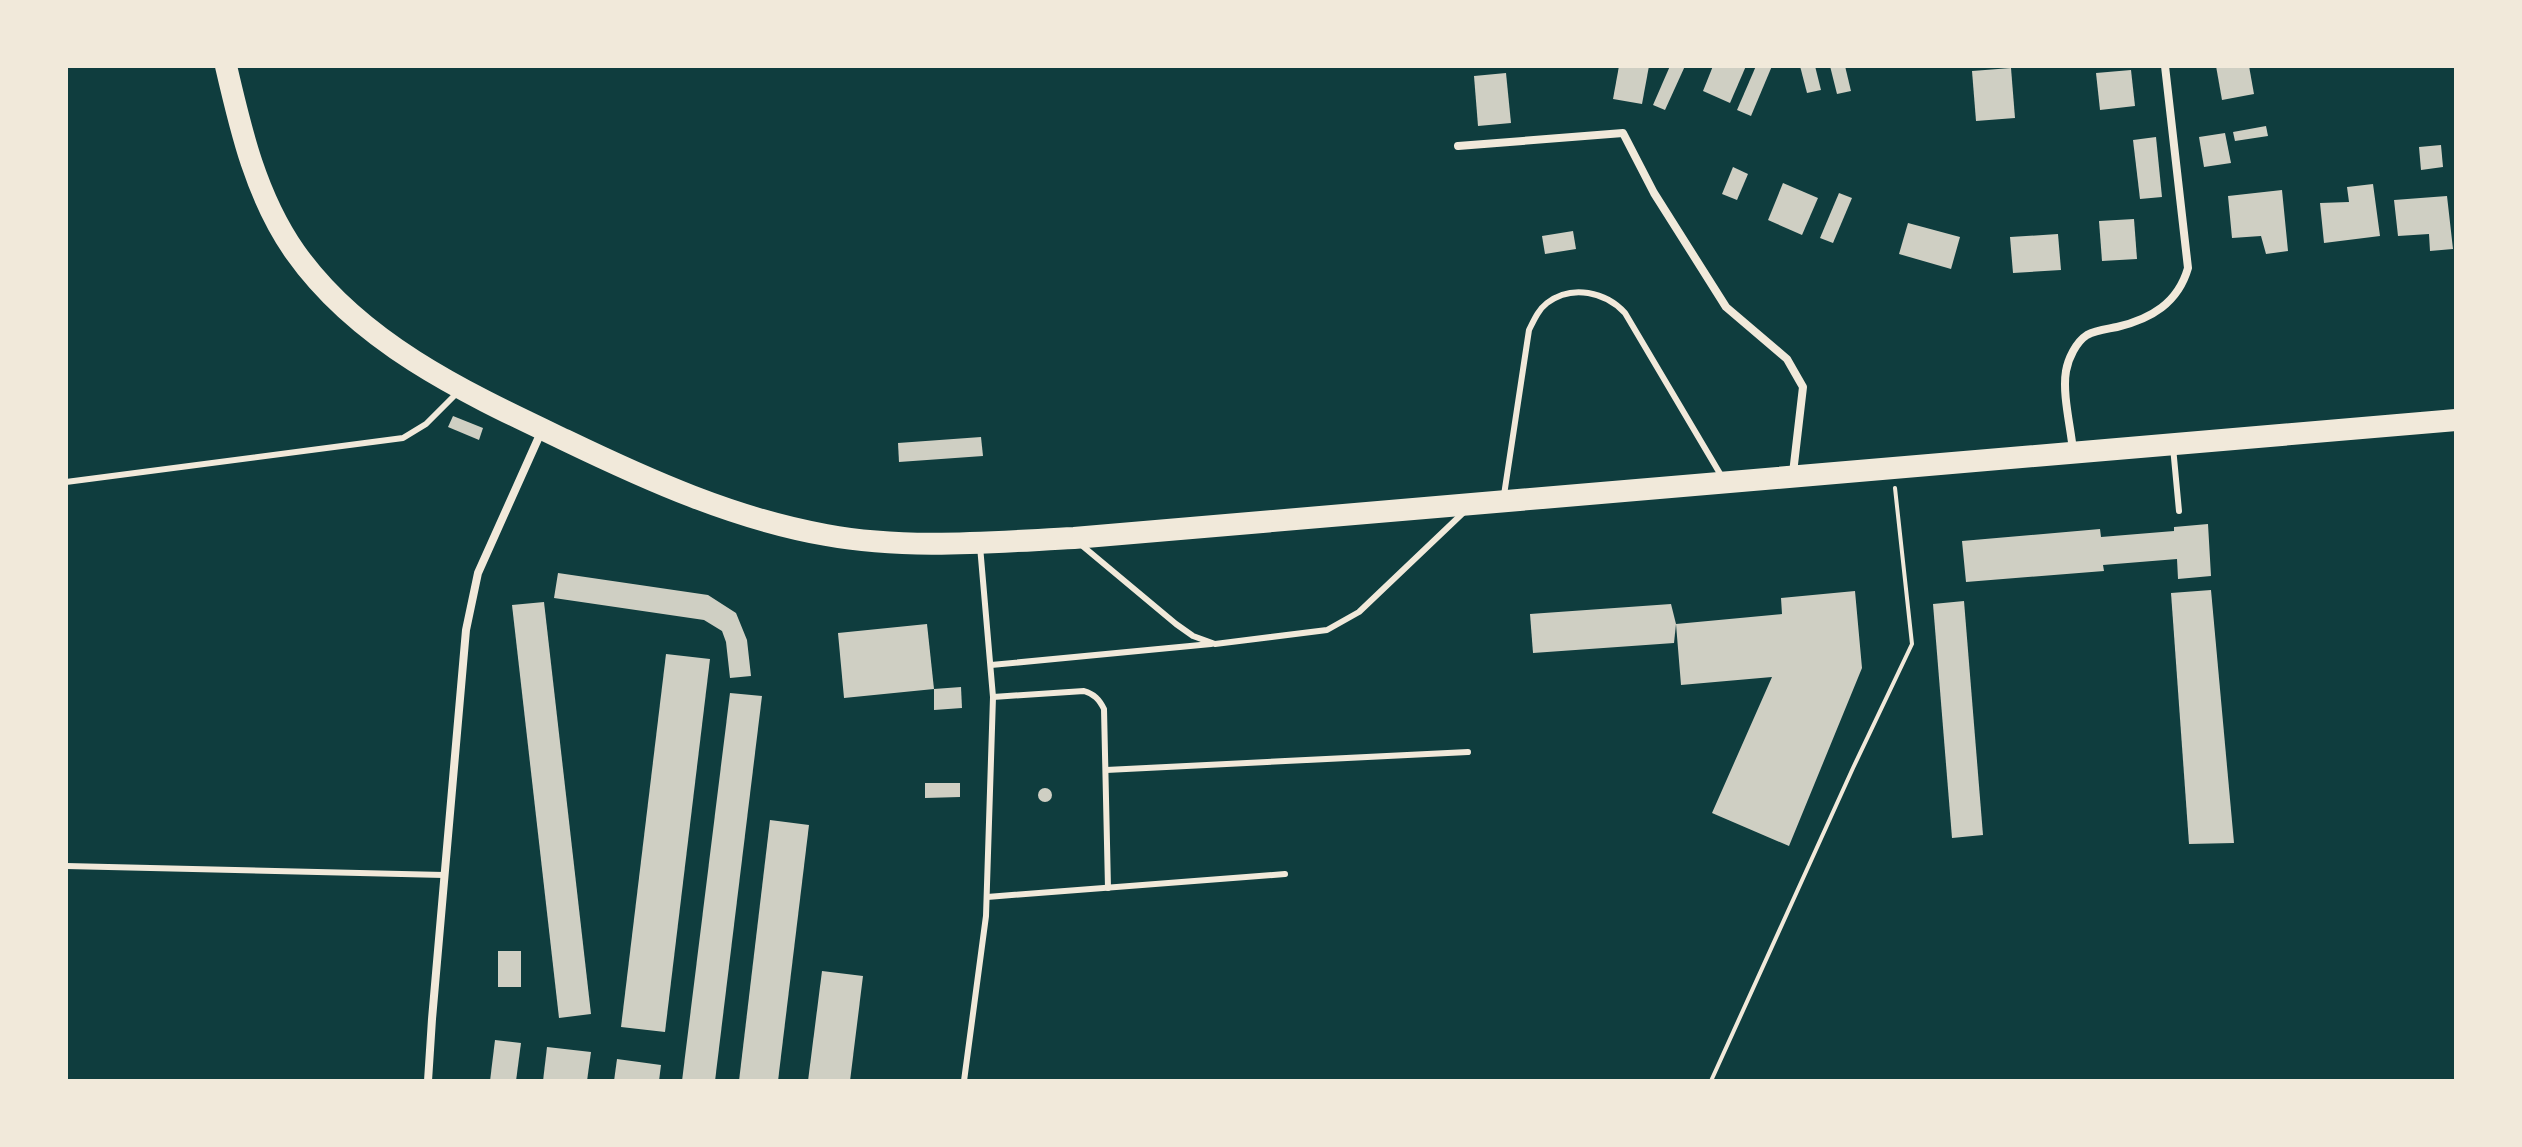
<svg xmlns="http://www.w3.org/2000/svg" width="2522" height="1147" viewBox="0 0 2522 1147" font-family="'Roboto Condensed',sans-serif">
	<rect width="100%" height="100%" fill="#0f3d3e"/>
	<g fill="#cfcfc3">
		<polygon points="1619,66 1649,66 1642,104 1613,99"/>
		<polygon points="1670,66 1685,66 1665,110 1653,105"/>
		<polygon points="1713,66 1746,66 1730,103 1703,91"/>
		<polygon points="1756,66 1772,66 1751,116 1737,110"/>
		<polygon points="1800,66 1815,66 1821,90 1807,93"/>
		<polygon points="1830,66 1845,66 1851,91 1837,94"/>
		<polygon points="2216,66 2249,66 2254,94 2222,100"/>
		<polygon points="2011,68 2015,118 1976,121 1972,71"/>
		<polygon points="2131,70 2135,106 2100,110 2096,73"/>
		<polygon points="1506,73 1511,123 1478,126 1474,76"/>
		<polygon points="2266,126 2268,136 2235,141 2233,132"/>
		<polygon points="2225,133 2231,163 2204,167 2199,137"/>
		<polygon points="2156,137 2162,197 2140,199 2133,140"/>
		<polygon points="2441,145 2443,167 2421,170 2419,147"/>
		<polygon points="1733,167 1748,174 1737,200 1722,194"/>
		<polygon points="1783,183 1818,198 1802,235 1768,220"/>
		<polygon points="2373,184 2380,236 2324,243 2320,203 2349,202 2347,187"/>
		<polygon points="2282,190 2288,251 2266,254 2261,236 2232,238 2228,196"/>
		<polygon points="1839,193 1852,198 1833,243 1820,238"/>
		<polygon points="2447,196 2453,249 2430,251 2429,234 2398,236 2394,200"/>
		<polygon points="2134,219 2137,259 2102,261 2099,221"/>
		<polygon points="1908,223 1960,237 1951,269 1899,254"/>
		<polygon points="1573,231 1576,249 1545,254 1542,236"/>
		<polygon points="2058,234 2061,270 2013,273 2010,237"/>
		<polygon points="453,416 483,428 479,440 448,427"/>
		<polygon points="981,437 983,456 899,462 898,443"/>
		<polygon points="2208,524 2211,576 2178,579 2177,559 2103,565 2104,571 1966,582 1962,541 2100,529 2101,537 2174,531 2174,527"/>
		<polygon points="558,573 708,595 736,613 747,640 751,676 730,678 726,642 722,631 704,620 554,598"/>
		<polygon points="2211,590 2234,843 2189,844 2171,593"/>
		<polygon points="1855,591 1862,668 1789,846 1712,813 1772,677 1681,685 1676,624 1782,614 1781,598"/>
		<polygon points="1964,601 1983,835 1952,838 1933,604"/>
		<polygon points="544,602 591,1014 559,1018 512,605"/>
		<polygon points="1671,604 1676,624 1674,643 1533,653 1530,614"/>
		<polygon points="927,624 934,689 844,698 838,633"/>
		<polygon points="666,654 710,659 665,1032 621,1027"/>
		<polygon points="961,687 962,708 934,710 934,689"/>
		<polygon points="730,693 762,696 715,1081 682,1081"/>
		<polygon points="925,783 960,783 960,797 925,798"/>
		<circle cx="1045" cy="795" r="7"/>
		<polygon points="770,820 809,825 778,1081 739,1081"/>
		<rect x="498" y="951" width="23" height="36"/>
		<polygon points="822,971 863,976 850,1081 808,1081"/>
		<polygon points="495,1040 521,1043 516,1081 490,1081"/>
		<polygon points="547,1047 591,1052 587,1081 543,1081"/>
		<polygon points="617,1059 661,1065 659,1081 614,1081"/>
	</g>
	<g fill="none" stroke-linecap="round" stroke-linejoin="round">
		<polyline stroke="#f1e9da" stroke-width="4" points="1711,1081 1853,768 1912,644 1895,488"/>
		<g stroke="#f1e9da" stroke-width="6">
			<polyline points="2173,447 2179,511"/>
			<polyline points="66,482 403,438 426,424 459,391"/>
			<path d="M1504 495 1529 330C1534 320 1538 310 1547 303 1572 284 1606 292 1625 313L1722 477"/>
			<polyline points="1079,543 1176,624 1193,636 1215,644 1327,630 1359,612 1464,512"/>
			<polyline points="991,665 1211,644"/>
			<path d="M993 697 1084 691C1094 694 1099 699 1104 709L1108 888"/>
			<polyline points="1106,770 1468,752"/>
			<polyline points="66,866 444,875"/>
			<polyline points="987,897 1285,874"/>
			<polyline points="964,1081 986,916 993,697 980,546"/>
		</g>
		<g stroke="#f1e9da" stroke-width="8">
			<polyline points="1458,146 1623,133 1654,193 1726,307 1787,359 1803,387 1793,473"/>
			<path d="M2073 451C2071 428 2062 394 2066 371 2068 359 2076 342 2087 335 2096 330 2108 329 2117 327 2151 319 2178 303 2188 268L2165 66"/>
			<polyline points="428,1081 432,1019 466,630 478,573 542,430"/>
		</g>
		<path stroke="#f1e9da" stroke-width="22" d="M226 66C241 131 256 196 295 252 360 344 466 393 565 440 648 480 735 519 826 535 907 550 992 542 1074 538L2456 420"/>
	</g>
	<rect width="2522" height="1147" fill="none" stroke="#f1e9da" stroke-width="136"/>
</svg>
